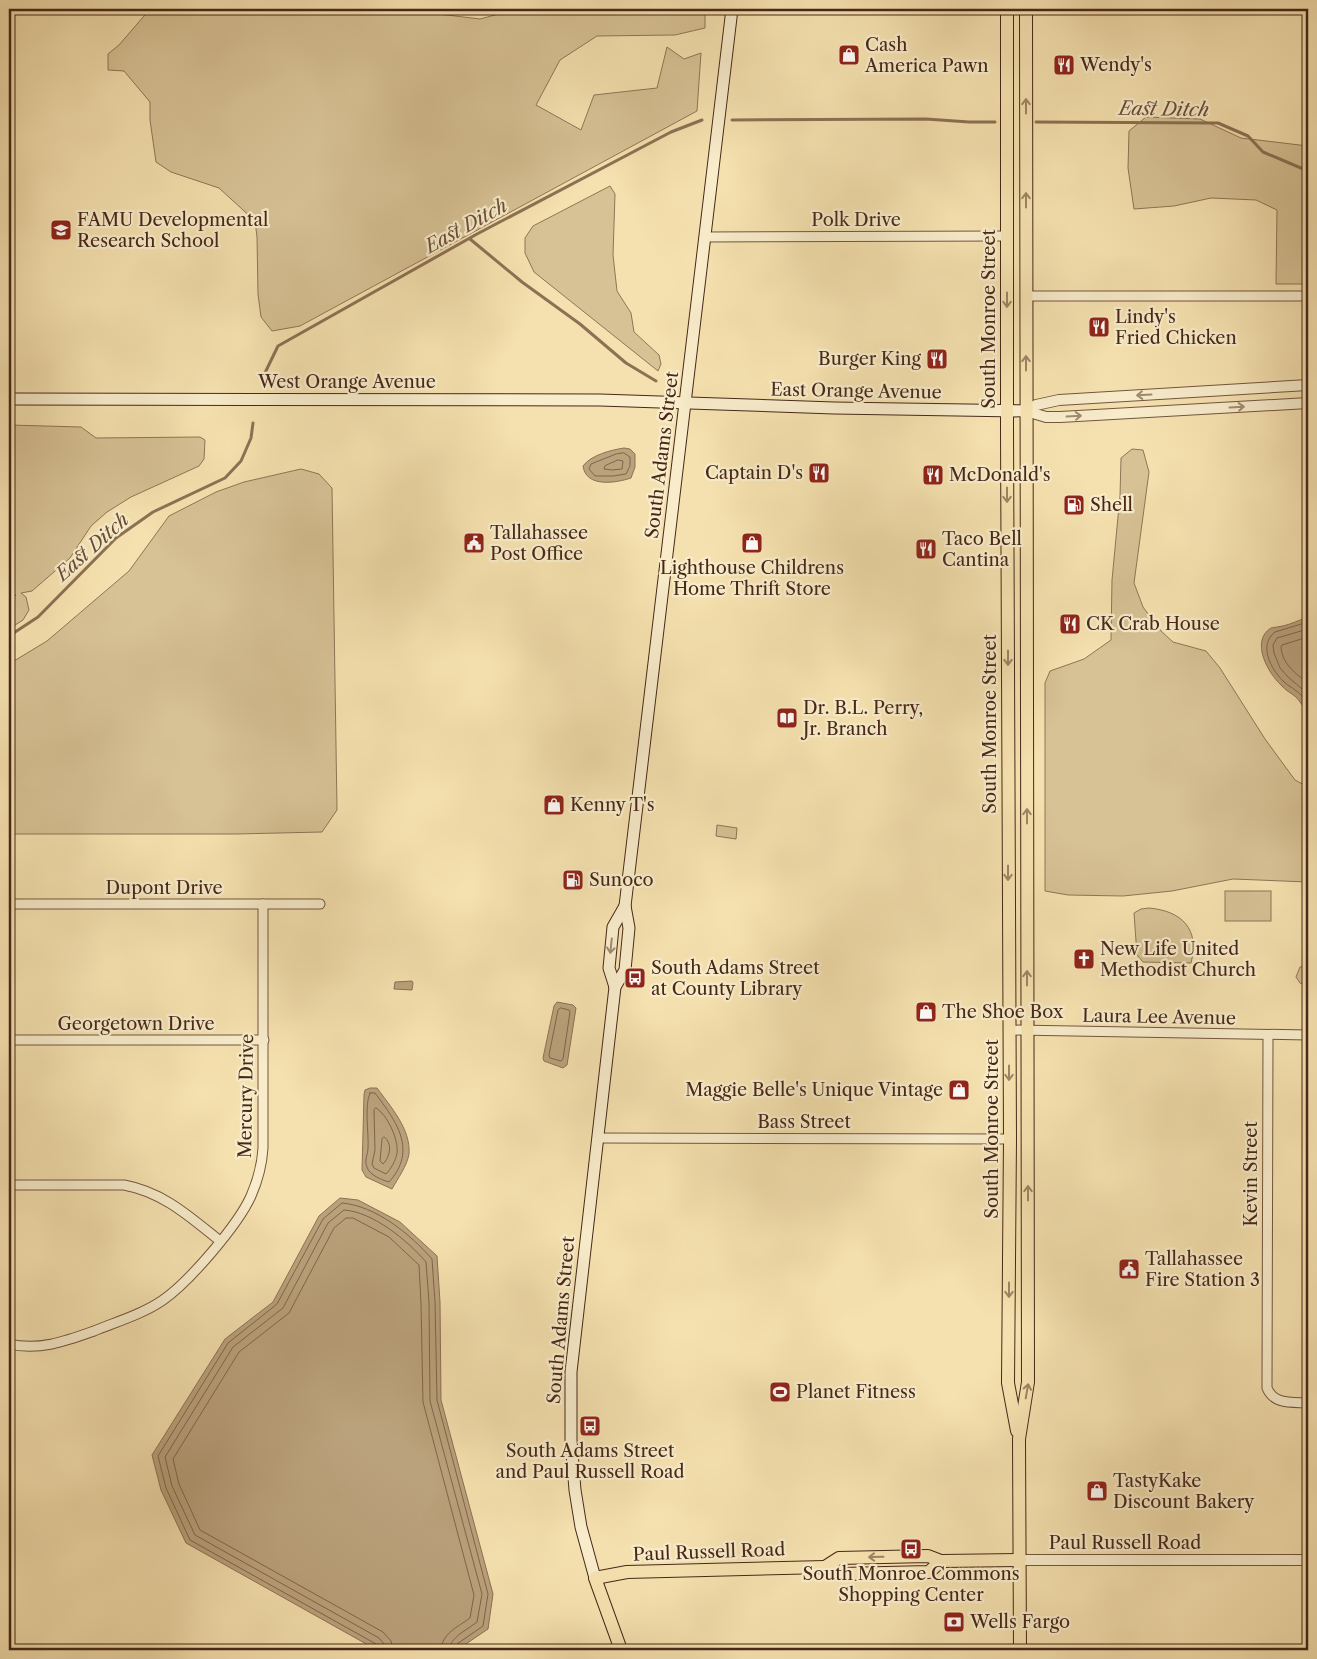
<svg xmlns="http://www.w3.org/2000/svg" width="1317" height="1659" viewBox="0 0 1317 1659" font-family="'Libre Caslon Text',serif">
	<rect width="100%" height="100%" fill="#f5e1af"/>
	<filter id="stains"><feTurbulence type="fractalNoise" baseFrequency=".004" numOctaves="4"/><feColorMatrix values="0 0 0 0 .2 0 0 0 0 .09 0 0 0 0 .02 0 0 0 .5 -.17"/></filter>
	<radialGradient id="worn" r=".72"><stop offset=".6" stop-color="#630" stop-opacity="0"/><stop offset="1" stop-color="#630" stop-opacity=".3"/></radialGradient>
	<g fill="#d7c295" stroke="#8f7556">
		<polygon points="150,9 397,9 480,19 517,9 705,9 705,28 675,35 597,36 560,60 536,105 581,130 594,95 657,88 667,47 684,59 701,53 697,111 300,326 272,331 261,317 258,294 257,237 255,221 219,188 171,172 156,162 150,120 150,102 124,71 108,70 108,54 119,45"/>
		<polygon points="1146,117 1200,119 1241,138 1308,146 1308,284 1276,284 1277,210 1256,200 1211,198 1174,206 1134,209 1128,168 1129,131"/>
		<polygon points="610,186 615,194 613,255 617,291 631,313 634,332 659,355 661,364 658,371 534,272 525,253 525,238 533,226"/>
		<polygon points="9,425 81,427 96,438 200,437 205,440 204,459 199,466 131,497 107,512 91,526 70,558 32,591 21,593 26,597 29,610 23,620 9,629 9,602 16,595 9,596"/>
		<polygon points="1132,449 1143,450 1149,472 1134,583 1143,607 1161,631 1173,642 1206,651 1220,668 1265,739 1295,780 1308,787 1308,882 1233,879 1172,891 1123,896 1068,895 1045,891 1045,683 1050,671 1084,659 1111,640 1112,580 1120,496 1121,458"/>
		<polygon points="301,469 319,474 332,488 337,810 322,832 236,834 9,834 9,664 47,641 129,571 169,516 216,492 244,482"/>
		<polygon points="717,825 737,828 736,839 716,836"/>
		<rect x="1225" y="891" width="46" height="30"/>
		<path d="M1149 908C1182 911 1200 929 1191 963L1143 962 1137 955 1134 913 1141 909Z"/>
		<polygon points="1308,965 1308,985 1307,986 1300,983 1296,977 1300,967"/>
	</g>
	<g fill="#baa27c" stroke="#8c7154">
		<path d="M624 448 630 449 635 454V467L631 478C616 483 586 488 583 466 591 455 611 450 624 448Z"/>
		<path d="M1308 617V712C1303 708 1301 702 1296 697 1291 693 1285 690 1281 685 1268 673 1250 641 1271 628 1275 627 1279 627 1283 626 1291 624 1300 620 1308 617Z"/>
		<polygon points="412,981 413,983 412,990 394,989 395,982"/>
		<polygon points="557,1002 573,1005 576,1008 567,1065 563,1068 544,1061 543,1058 554,1006"/>
		<path d="M370 1088H377C390 1106 411 1129 409 1154 407 1166 398 1178 392 1189L366 1177 362 1170 364 1095 365 1090Z"/>
		<polygon points="340,1198 358,1200 400,1222 437,1256 440,1302 441,1400 493,1594 488,1629 457,1650 377,1650 186,1543 161,1490 152,1455 225,1339 273,1302 319,1216"/>
	</g>
	<g fill="none" stroke-linecap="round" stroke-linejoin="round">
		<g stroke="#80654a" stroke-width="1">
			<polygon points="624,453 630,457 630,466 626,474 613,476 595,476 589,469 591,464 616,454"/>
			<polygon points="618,460 623,461 622,469 612,470 604,469 605,466"/>
			<path d="M1308 622 1275 632C1258 645 1271 669 1283 681 1288 686 1297 690 1302 696 1304 699 1305 702 1308 705"/>
			<polyline points="1308,629 1277,638 1273,645 1274,653 1280,668 1288,677 1308,694"/>
			<path d="M1308 637 1282 645 1281 647C1282 664 1296 674 1308 683"/>
			<polygon points="561,1008 569,1010 570,1012 563,1059 561,1061 550,1058 549,1055 558,1010"/>
			<path d="M370 1093H375C396 1121 418 1150 389 1182 382 1180 369 1175 367 1167 364 1161 368 1154 368 1148 369 1133 364 1106 370 1093Z"/>
			<path d="M376 1108C387 1114 399 1140 397 1153 396 1160 391 1169 386 1174L374 1168 372 1164 375 1150 374 1110Z"/>
			<path d="M384 1137C393 1143 390 1157 383 1164L380 1161 382 1139Z"/>
			<path d="M379 1650 376 1644 190 1540 166 1488 158 1456 228 1343 277 1304 323 1219 342 1203C376 1206 410 1234 432 1259L435 1302 437 1400 488 1594 483 1626 457 1644 455 1650"/>
			<path d="M385 1650 384 1644 379 1638 195 1535 172 1486 165 1457 233 1347 283 1308 328 1223 344 1210C373 1212 407 1240 426 1262L429 1302 430 1401 482 1594 477 1622C467 1630 450 1637 449 1650"/>
			<path d="M393 1650 391 1641 383 1632 200 1530 179 1484 173 1459 239 1352 289 1313 334 1228 346 1218H353L389 1237 419 1265 421 1303 423 1402 474 1595 470 1618C458 1627 442 1633 441 1650"/>
		</g>
		<g stroke="#8c7154" stroke-width="3">
			<polyline points="732,120 926,119 969,122 995,122"/>
			<polyline points="1036,122 1218,123 1248,136 1263,152 1308,171"/>
			<polyline points="470,239 522,282 580,324 626,363 656,381"/>
			<polyline points="262,379 278,346 477,234 671,132 702,120"/>
			<polyline points="9,636 38,617 116,538 153,512 225,478 241,461 251,438 253,423"/>
		</g>
		<g stroke="#72563e" stroke-width="11">
			<g id="minor">
				<polyline points="705,237 1007,236"/>
				<polyline points="1026,296 1308,296"/>
				<polyline points="9,904 320,904"/>
				<polyline points="1009,1030 1308,1035"/>
				<path d="M1268 1035 1267 1388C1274 1405 1292 1402 1308 1403"/>
				<polyline points="9,1040 264,1040"/>
				<polyline points="598,1138 1010,1139"/>
				<path d="M9 1185H124C163 1192 190 1217 220 1241"/>
				<path d="M9 1344C39 1351 66 1341 94 1331 116 1322 143 1314 163 1300 189 1282 238 1225 251 1196 258 1180 262 1165 263 1148V904"/>
			</g>
		</g>
		<g stroke="#72563e" stroke-width="12">
			<g id="tertiary">
				<polyline points="1026,411 1036,405 1059,400 1308,385"/>
				<polyline points="1026,411 1046,417 1060,417 1308,403"/>
				<polyline points="1020,1560 1308,1560"/>
			</g>
		</g>
		<g stroke="#472818" stroke-width="13">
			<g id="secondary">
				<polyline points="9,399 600,400 834,408 1026,411"/>
				<polyline points="615,987 609,968 613,927 625,906"/>
				<polyline points="595,1578 581,1527 575,1490 571,1440 571,1372 615,987 625,970 629,928 625,906 732,9"/>
			</g>
		</g>
		<g stroke="#472818" stroke-width="14">
			<g id="primary">
				<polyline points="1007,9 1007,432 1010,1139 1008,1383 1017,1431"/>
				<polyline points="825,1567 839,1558 928,1556 941,1561 1020,1560"/>
				<polyline points="621,1650 595,1578 627,1572 825,1567 842,1574 929,1572 941,1561"/>
				<polyline points="1020,1650 1019,1439 1028,1382 1026,9"/>
			</g>
		</g>
		<use href="#minor" stroke="#f8eccb" stroke-width="9"/>
		<use href="#tertiary" stroke="#f8eccb" stroke-width="10"/>
		<use href="#secondary" stroke="#f8eccb" stroke-width="11"/>
		<use href="#primary" stroke="#f5e1af" stroke-width="12"/>
	</g>
	<defs><path id="oneway-shaft" d="M-6 0H5M1.5-3L5.5 0L1.5 3" fill="none" stroke-width="1.6" stroke-linecap="round" stroke-linejoin="round" transform="scale(1.25)"/></defs>
	<g stroke="#9e8464">
		<use href="#oneway-shaft" transform="translate(1026 106) rotate(-90)"/>
		<use href="#oneway-shaft" transform="translate(1026 200) rotate(-90)"/>
		<use href="#oneway-shaft" transform="translate(1007 300) rotate(90)"/>
		<use href="#oneway-shaft" transform="translate(1026 363) rotate(-90)"/>
		<use href="#oneway-shaft" transform="translate(1007 495) rotate(90)"/>
		<use href="#oneway-shaft" transform="translate(1008 658) rotate(90)"/>
		<use href="#oneway-shaft" transform="translate(1027 816) rotate(-90)"/>
		<use href="#oneway-shaft" transform="translate(1008 873) rotate(90)"/>
		<use href="#oneway-shaft" transform="translate(1027 978) rotate(-90)"/>
		<use href="#oneway-shaft" transform="translate(1009 1073) rotate(90)"/>
		<use href="#oneway-shaft" transform="translate(1028 1193) rotate(-90)"/>
		<use href="#oneway-shaft" transform="translate(1009 1290) rotate(90)"/>
		<use href="#oneway-shaft" transform="translate(1027 1391) rotate(-80)"/>
		<use href="#oneway-shaft" transform="translate(876 1557) rotate(179)"/>
	</g>
	<g stroke="#a08a72">
		<use href="#oneway-shaft" transform="translate(1144 395) rotate(177)"/>
		<use href="#oneway-shaft" transform="translate(1237 407) rotate(-3)"/>
		<use href="#oneway-shaft" transform="translate(1074 416) rotate(-3)"/>
		<use href="#oneway-shaft" transform="translate(611 946) rotate(96)"/>
	</g>
	<defs>
		<g id="shop-square" transform="scale(1.125)"><rect x="-9" y="-9" width="18" height="18" rx="4" fill="#8f2418" stroke="#f8eccb"/><path d="M-5-2.5h2.3a2.7 3.5 0 0 1 5.4 0H5L5.5 6h-11ZM-1.5-2.5h3a1.5 2.3 0 0 0-3 0Z" fill="#fff"/></g>
		<g id="restaurant-square" transform="scale(1.125)"><rect x="-9" y="-9" width="18" height="18" rx="4" fill="#8f2418" stroke="#f8eccb"/><path d="M-5-6h1v4h1v-4h1v4h1v-4h1v5L-1.5 .5V6h-2V.5L-5-1ZM5-6V6H3V1.5H1.5Q1.5-4 5-6Z" fill="#fff"/></g>
		<g id="school-square" transform="scale(1.125)"><rect x="-9" y="-9" width="18" height="18" rx="4" fill="#8f2418" stroke="#f8eccb"/><path d="M0-5L7-2L0 1L-7-2ZM-4 1L0 2.5L4 1V4Q0 6-4 4Z" fill="#fff"/></g>
		<g id="fuel-square" transform="scale(1.125)"><rect x="-9" y="-9" width="18" height="18" rx="4" fill="#8f2418" stroke="#f8eccb"/><path d="M-5.5-6h7V0h2V4h1.3V-2.5L3-4.5l.8-.8L6-3V5H2.5V1h-1V6h-7ZM-4.2-4.7v3.2H.2V-4.7Z" fill="#fff"/></g>
		<g id="civic-square" transform="scale(1.125)"><rect x="-9" y="-9" width="18" height="18" rx="4" fill="#8f2418" stroke="#f8eccb"/><path d="M-.6-6.5H3V-4.5H.6V-3L4-1V1h2V6H-6V1h2V-1L-.6-3ZM-1.2 2.5V6h2.4V2.5Z" fill="#fff"/></g>
		<g id="library-square" transform="scale(1.125)"><rect x="-9" y="-9" width="18" height="18" rx="4" fill="#8f2418" stroke="#f8eccb"/><path d="M-6-4Q-3-5.5-.7-3.5V5Q-3 3-6 4ZM6-4Q3-5.5 .7-3.5V5Q3 3 6 4Z" fill="#fff"/></g>
		<g id="church-square" transform="scale(1.125)"><rect x="-9" y="-9" width="18" height="18" rx="4" fill="#8f2418" stroke="#f8eccb"/><path d="M-1.2-6h2.4v3.5h3.3v2.4h-3.3V6h-2.4V-.1h-3.3v-2.4h3.3Z" fill="#fff"/></g>
		<g id="bus-square" transform="scale(1.125)"><rect x="-9" y="-9" width="18" height="18" rx="4" fill="#8f2418" stroke="#f8eccb"/><path d="M-5-6H5V4H4V6H2V4H-2V6H-4V4H-5ZM-3.5-4V0h7V-4ZM-3.5 1.2v1.5H-2V1.2ZM2 1.2v1.5H3.5V1.2Z" fill="#fff"/></g>
		<g id="stadium-square" transform="scale(1.125)"><rect x="-9" y="-9" width="18" height="18" rx="4" fill="#8f2418" stroke="#f8eccb"/><path d="M0-5a6.5 5 0 1 0 0 10a6.5 5 0 1 0 0-10ZM-3.5-1.8h7v3.6h-7Z" fill="#fff"/></g>
		<g id="bank-square" transform="scale(1.125)"><rect x="-9" y="-9" width="18" height="18" rx="4" fill="#8f2418" stroke="#f8eccb"/><path d="M-6-4H6V4H-6ZM0-2.3a2.3 2.3 0 1 0 0 4.6a2.3 2.3 0 1 0 0-4.6Z" fill="#fff"/></g>
	</defs>
	<g fill-rule="evenodd">
		<use href="#shop-square" x="849" y="55"/>
		<use href="#restaurant-square" x="1064" y="65"/>
		<use href="#school-square" x="61" y="230"/>
		<use href="#restaurant-square" x="1099" y="327"/>
		<use href="#restaurant-square" x="937" y="359"/>
		<use href="#restaurant-square" x="819" y="473"/>
		<use href="#restaurant-square" x="933" y="475"/>
		<use href="#fuel-square" x="1074" y="505"/>
		<use href="#civic-square" x="474" y="543"/>
		<use href="#shop-square" x="752" y="543"/>
		<use href="#restaurant-square" x="926" y="549"/>
		<use href="#restaurant-square" x="1070" y="624"/>
		<use href="#library-square" x="787" y="718"/>
		<use href="#shop-square" x="554" y="805"/>
		<use href="#fuel-square" x="573" y="880"/>
		<use href="#church-square" x="1084" y="959"/>
		<use href="#bus-square" x="635" y="978"/>
		<use href="#shop-square" x="926" y="1012"/>
		<use href="#shop-square" x="959" y="1090"/>
		<use href="#civic-square" x="1129" y="1269"/>
		<use href="#stadium-square" x="780" y="1392"/>
		<use href="#bus-square" x="590" y="1426"/>
		<use href="#shop-square" x="1097" y="1491"/>
		<use href="#bus-square" x="911" y="1549"/>
		<use href="#bank-square" x="954" y="1622"/>
	</g>
	<g text-anchor="middle" dominant-baseline="central" stroke-width="4.5" stroke-linejoin="round" paint-order="stroke">
		<g font-size="18" fill="#472818" stroke="#f8eccb" text-anchor="start">
			<text x="865" y="45">Cash<tspan x="865" dy="21">America Pawn</tspan></text>
			<text x="1080" y="65">Wendy's</text>
			<text x="77" y="220">FAMU Developmental<tspan x="77" dy="21">Research School</tspan></text>
			<text x="1115" y="317">Lindy's<tspan x="1115" dy="21">Fried Chicken</tspan></text>
			<text x="921" y="359" text-anchor="end">Burger King</text>
			<text x="803" y="473" text-anchor="end">Captain D's</text>
			<text x="949" y="475">McDonald's</text>
			<text x="1090" y="505">Shell</text>
			<text x="490" y="533">Tallahassee<tspan x="490" dy="21">Post Office</tspan></text>
			<text x="942" y="539">Taco Bell<tspan x="942" dy="21">Cantina</tspan></text>
			<text x="752" y="568" text-anchor="middle">Lighthouse Childrens<tspan x="752" dy="21">Home Thrift Store</tspan></text>
			<text x="1086" y="624">CK Crab House</text>
			<text x="803" y="708">Dr. B.L. Perry,<tspan x="803" dy="21">Jr. Branch</tspan></text>
			<text x="570" y="805">Kenny T's</text>
			<text x="589" y="880">Sunoco</text>
			<text x="1100" y="949">New Life United<tspan x="1100" dy="21">Methodist Church</tspan></text>
			<text x="651" y="968">South Adams Street<tspan x="651" dy="21">at County Library</tspan></text>
			<text x="942" y="1012">The Shoe Box</text>
			<text x="943" y="1090" text-anchor="end">Maggie Belle's Unique Vintage</text>
			<text x="1145" y="1259">Tallahassee<tspan x="1145" dy="21">Fire Station 3</tspan></text>
			<text x="796" y="1392">Planet Fitness</text>
			<text x="590" y="1451" text-anchor="middle">South Adams Street<tspan x="590" dy="21">and Paul Russell Road</tspan></text>
			<text x="1113" y="1481">TastyKake<tspan x="1113" dy="21">Discount Bakery</tspan></text>
			<text x="911" y="1574" text-anchor="middle">South Monroe Commons<tspan x="911" dy="21">Shopping Center</tspan></text>
			<text x="970" y="1622">Wells Fargo</text>
		</g>
		<g font-size="18" fill="#472818" stroke="#f8eccb">
			<text x="856" y="220">Polk Drive</text>
			<text transform="translate(989 319) rotate(-90)">South Monroe Street</text>
			<text x="347" y="382">West Orange Avenue</text>
			<text transform="translate(856 391) rotate(1)">East Orange Avenue</text>
			<text transform="translate(662 455) rotate(-83)">South Adams Street</text>
			<text transform="translate(990 724) rotate(-90)">South Monroe Street</text>
			<text x="164" y="888">Dupont Drive</text>
			<text transform="translate(1159 1017) rotate(1)">Laura Lee Avenue</text>
			<text x="136" y="1024">Georgetown Drive</text>
			<text transform="translate(246 1096) rotate(-89)">Mercury Drive</text>
			<text x="804" y="1122">Bass Street</text>
			<text transform="translate(992 1129) rotate(-90)">South Monroe Street</text>
			<text transform="translate(1251 1174) rotate(-90)">Kevin Street</text>
			<text transform="translate(561 1320) rotate(-85)">South Adams Street</text>
			<text x="1125" y="1543">Paul Russell Road</text>
			<text transform="translate(709 1552) rotate(-2)">Paul Russell Road</text>
		</g>
		<g font-size="19" font-style="italic" fill="#6a4d36" stroke="#f8eccb">
			<text transform="translate(1164 109) rotate(1)">East Ditch</text>
			<text transform="translate(466 226) rotate(-29)">East Ditch</text>
			<text transform="translate(92 547) rotate(-42)">East Ditch</text>
		</g>
	</g>
	<rect width="1317" height="1659" fill="none" stroke="#f5e1af" stroke-width="30"/>
	<rect x="10" y="10" width="1297" height="1639" fill="none" stroke="#472818" stroke-width="2.5"/>
	<rect x="15" y="15" width="1287" height="1629" fill="none" stroke="#472818"/>
	<rect width="100%" height="100%" filter="url(#stains)"/>
	<rect width="100%" height="100%" fill="url(#worn)"/>
</svg>
